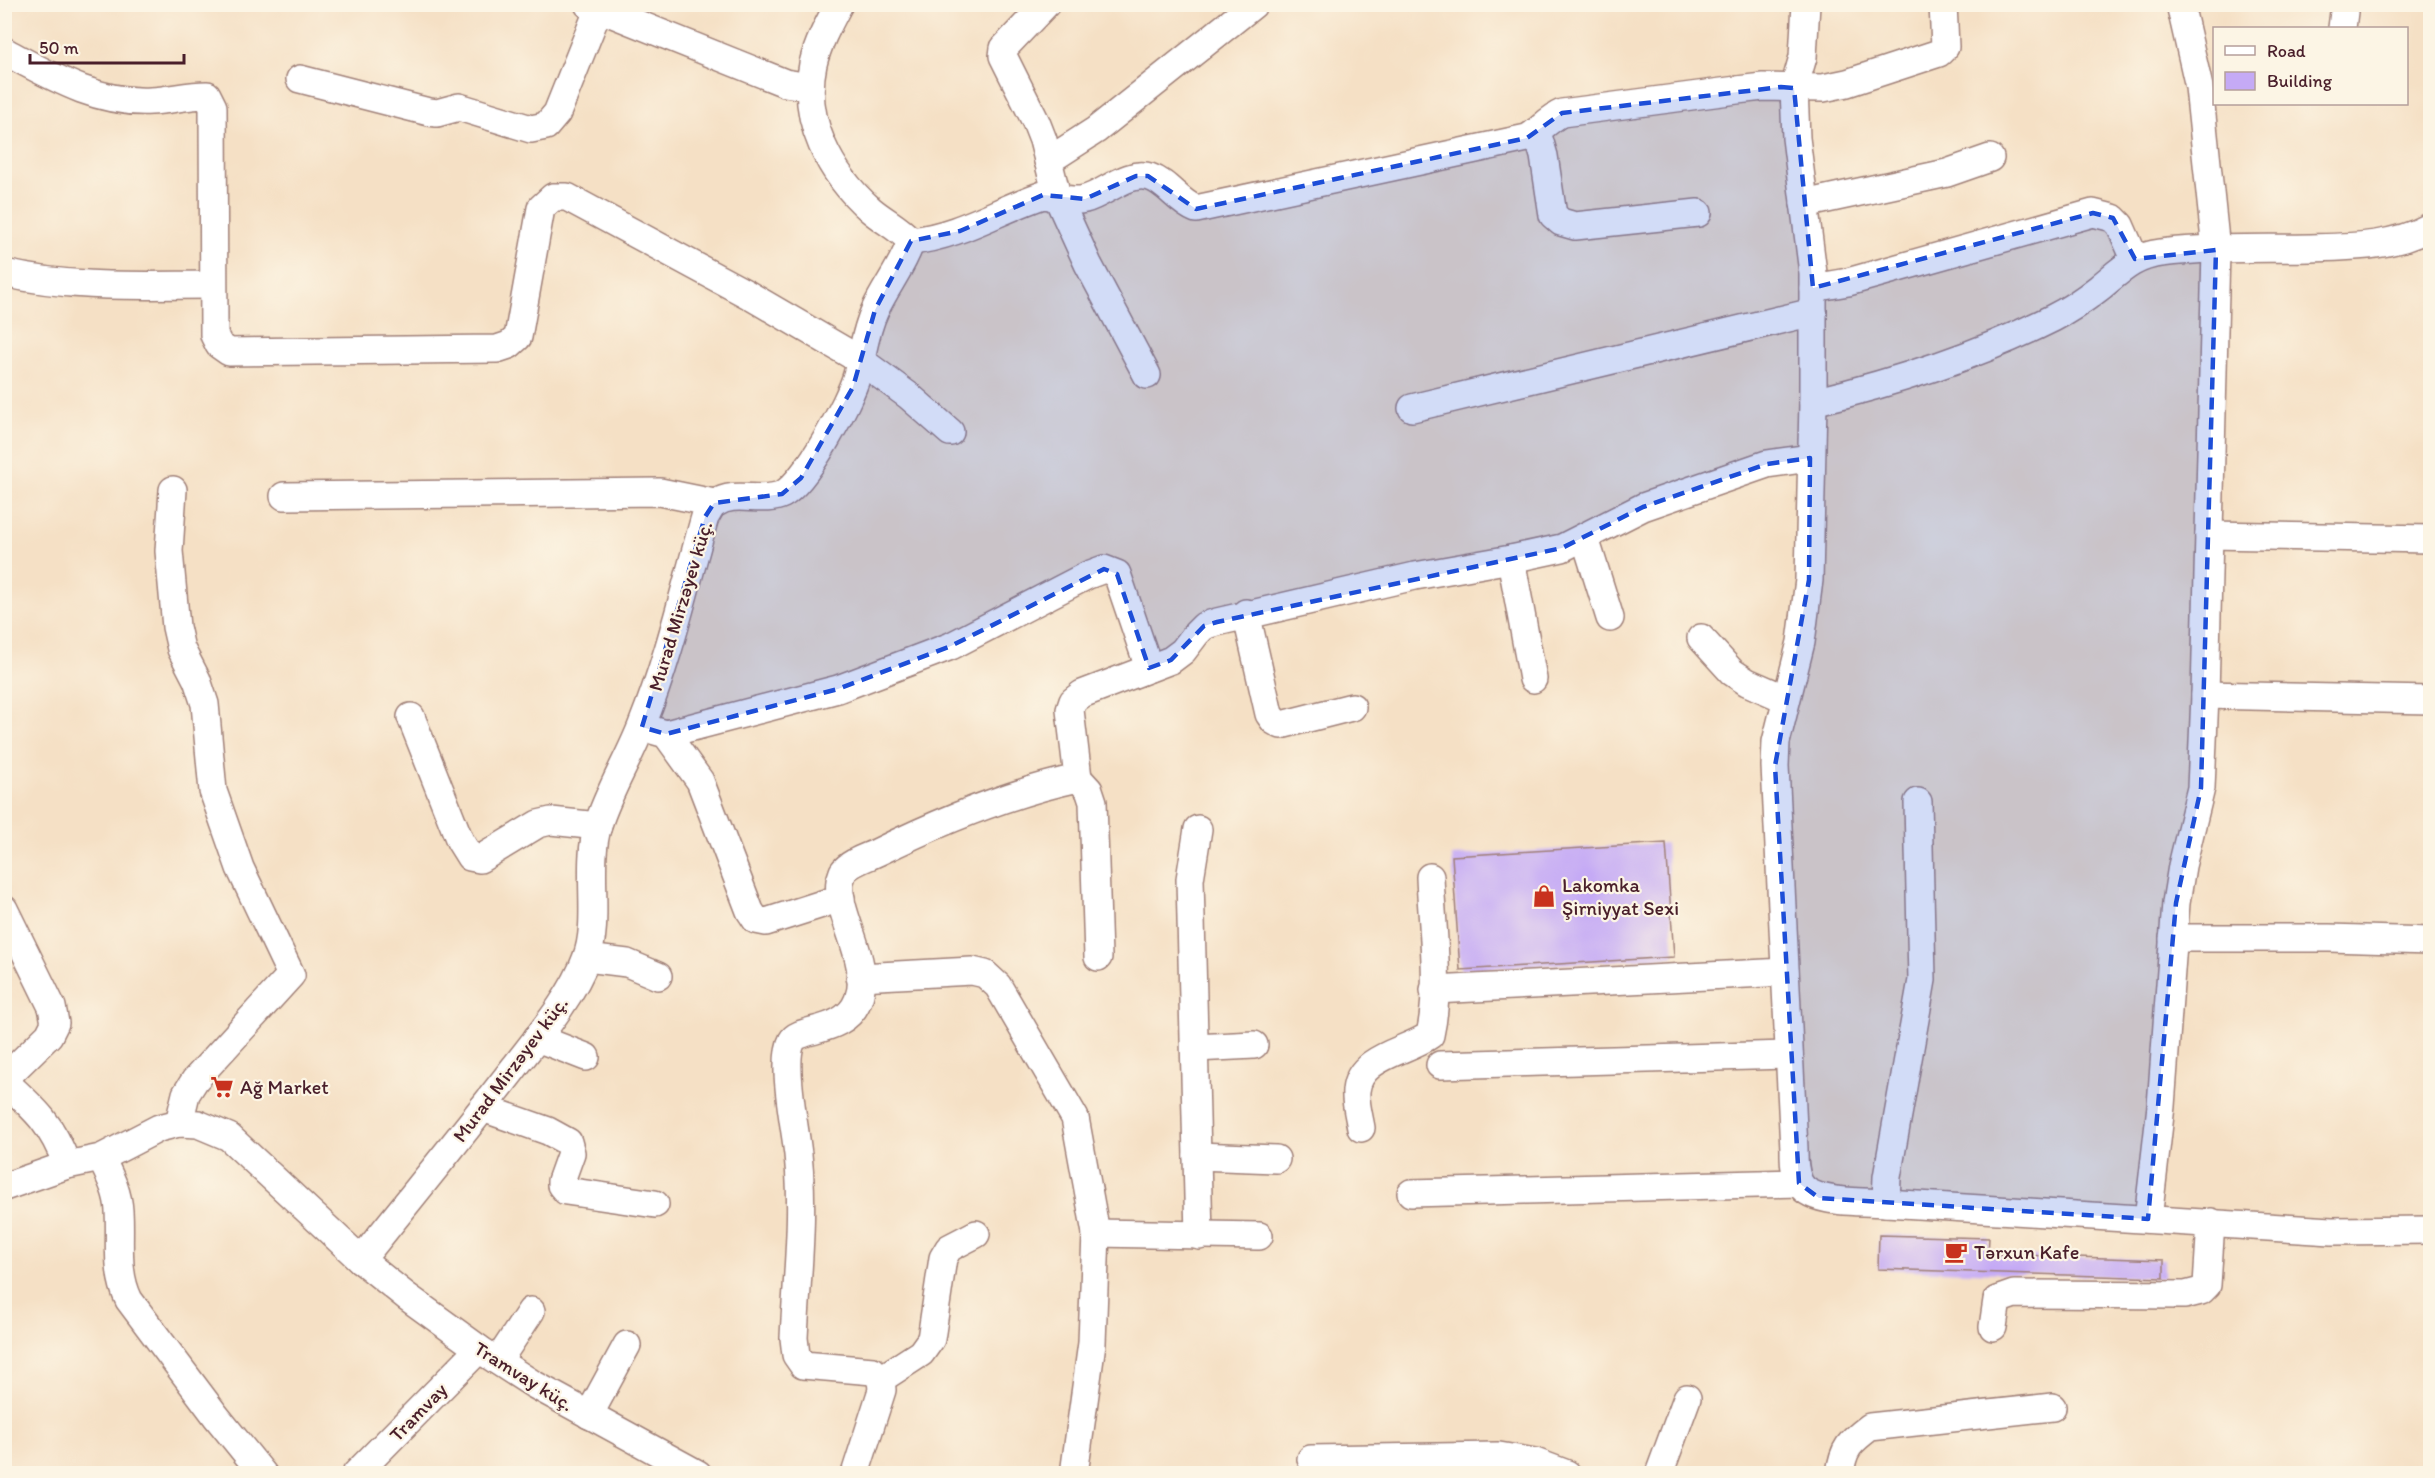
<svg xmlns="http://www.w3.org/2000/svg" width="2435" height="1478" viewBox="0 0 2435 1478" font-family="Itim,sans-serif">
	<rect width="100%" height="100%" fill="#fcf5e5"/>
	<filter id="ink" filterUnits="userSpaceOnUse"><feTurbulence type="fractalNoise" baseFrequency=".0167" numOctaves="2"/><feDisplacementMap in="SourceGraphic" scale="12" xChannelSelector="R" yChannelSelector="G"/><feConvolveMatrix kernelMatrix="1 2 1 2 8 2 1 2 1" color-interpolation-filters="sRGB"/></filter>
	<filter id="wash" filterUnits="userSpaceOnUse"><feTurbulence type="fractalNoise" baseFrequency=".008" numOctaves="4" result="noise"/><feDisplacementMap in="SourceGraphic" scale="24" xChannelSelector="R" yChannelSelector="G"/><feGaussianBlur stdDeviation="1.35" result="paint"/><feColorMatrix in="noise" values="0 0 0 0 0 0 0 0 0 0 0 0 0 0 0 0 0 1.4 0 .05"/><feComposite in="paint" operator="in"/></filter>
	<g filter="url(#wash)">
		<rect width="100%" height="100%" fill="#f5e0c5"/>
		<g id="blocks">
			<g fill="#c5aaf5">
				<polygon points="1666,843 1674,957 1460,970 1452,856"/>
				<polygon points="1879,1235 1989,1238 1988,1254 2164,1260 2164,1278 1878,1269"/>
			</g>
		</g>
	</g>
	<g filter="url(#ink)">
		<use href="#blocks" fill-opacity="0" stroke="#a08078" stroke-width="1.5"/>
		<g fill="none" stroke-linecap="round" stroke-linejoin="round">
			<g stroke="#a08078" stroke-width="30">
				<g id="minor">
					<polyline points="588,4 785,83 810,87"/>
					<polyline points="1046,4 1004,48 1003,56 1036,122 1043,140 1057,196 1088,264 1147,375"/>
					<path d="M1806 4 1803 57 1794 88 1796 138 1813 273V402L1809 580 1801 642 1776 742 1775 766 1794 1149C1794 1160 1794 1171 1799 1182 1809 1205 1863 1201 1886 1203L2332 1231 2430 1230"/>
					<polyline points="2342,28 2345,4"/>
					<path d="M4 51C51 76 97 104 151 101 170 100 188 95 207 95L213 107 214 335 219 345 229 352 497 349 509 345 518 337 541 208 553 197H567L747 294 860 360 909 396 950 432"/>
					<polyline points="300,79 429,112 437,113 459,107 531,129 546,126 557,113 599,8"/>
					<polyline points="1537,132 1544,156 1553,215 1561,222 1575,226 1698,213"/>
					<polyline points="1048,161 1096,130 1253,5"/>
					<polyline points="1804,204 1947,173 1990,158"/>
					<path d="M911 241C959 236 998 210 1043 195 1057 196 1071 203 1085 199 1105 194 1128 170 1150 177 1168 183 1178 202 1196 209L1527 138C1540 131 1548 119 1562 113L1737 90 1763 87 1823 88 1847 83 1939 53 1945 47 1943 4"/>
					<path d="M4 273C73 289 143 285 213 285"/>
					<polyline points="1813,288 1848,282 2093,213 2113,218 2120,225 2135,259"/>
					<path d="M1813 402C1896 382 1977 356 2053 318 2069 310 2085 299 2099 288 2119 272 2133 256 2161 253 2210 247 2261 249 2311 248 2352 247 2393 247 2430 227"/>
					<polyline points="1412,408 1813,312"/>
					<polyline points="173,490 169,551 176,627 181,649 197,680 205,704 213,791 240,868 291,975 195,1080 186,1094 179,1123"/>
					<polyline points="284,496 660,492 714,503"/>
					<polyline points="2209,535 2430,539"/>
					<polyline points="1585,538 1610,618"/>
					<polyline points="1511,559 1533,679"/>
					<polyline points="1246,613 1269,714 1274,721 1281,725 1352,707"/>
					<polyline points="1701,638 1732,672 1747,682 1786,699"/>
					<polyline points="2205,695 2430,700"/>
					<polyline points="411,717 460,841 470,857 480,859 538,824 551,821 598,826"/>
					<polyline points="652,730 666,734 700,781 750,911 756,920 766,922 841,898"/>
					<polyline points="666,734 838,689 951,646 1088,575 1104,569 1117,574 1149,668"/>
					<polyline points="1078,778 1089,790 1093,802 1098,957"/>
					<polyline points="1198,829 1190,879 1199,1236"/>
					<polyline points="4,909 52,1007 55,1023 49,1035 4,1079"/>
					<polyline points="2173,938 2329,938 2430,941"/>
					<polyline points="587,958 627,963 658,976"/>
					<polyline points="860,977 972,971 985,974 998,986 1075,1118 1096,1233 1092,1343 1074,1474"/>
					<polyline points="1434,990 1785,972"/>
					<polyline points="537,1038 586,1057"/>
					<polyline points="1195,1048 1254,1045"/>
					<polyline points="1440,1065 1789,1055"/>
					<path d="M4 1081C36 1110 52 1124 67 1165"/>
					<polyline points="483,1108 548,1131 568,1142 571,1153 561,1181 561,1185 566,1191 655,1204"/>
					<path d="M1361 1128C1359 1116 1355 1103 1356 1091 1359 1056 1406 1052 1430 1035 1441 986 1432 927 1430 877"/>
					<polyline points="1197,1156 1276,1159"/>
					<path d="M101 1158C109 1175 118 1191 119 1211 121 1241 115 1272 129 1300L216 1416 263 1474"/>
					<polyline points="4,1187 67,1165 101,1158 159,1128 179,1123 198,1124 229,1137 361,1260 406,1296 479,1349 533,1384 698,1474"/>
					<polyline points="1411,1193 1799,1183"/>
					<polyline points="1886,1203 1887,1177 1922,980 1918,802"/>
					<polyline points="2148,1219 2161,1106 2176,903 2182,866 2201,788 2205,695 2216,250 2199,87 2180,4"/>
					<polyline points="1096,1233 1259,1236"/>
					<path d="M361 1260C412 1196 464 1133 514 1068 537 1038 573 996 586 959 601 922 585 866 598 825 609 790 629 759 642 725 669 658 685 587 705 517 708 513 711 505 716 503 735 490 762 504 783 494 806 482 850 401 857 375 863 353 865 331 875 310 886 286 903 266 911 241 899 228 884 221 871 210 830 174 801 120 813 64 818 43 829 23 839 4"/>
					<polyline points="1993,1327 1997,1300 2014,1294 2185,1295 2201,1291 2207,1285 2211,1222"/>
					<polyline points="498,1361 531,1311"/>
					<polyline points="881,1379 921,1353 931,1339 943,1258 949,1248 976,1234"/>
					<polyline points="589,1415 627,1345"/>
					<polyline points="1311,1459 1499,1456 1535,1462 1567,1474"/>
					<polyline points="356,1474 479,1349"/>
					<path d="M855 1474 882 1390 881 1379 873 1371 803 1365 796 1355 794 1338C797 1273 806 1204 796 1139 793 1118 782 1059 792 1041 799 1027 845 1034 858 1000 873 963 835 914 840 881 841 878 842 875 843 872 850 862 868 857 878 852 941 821 1009 793 1078 778L1070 710 1073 701 1082 694 1171 660 1183 651 1196 634 1204 626 1217 622 1415 576 1511 559 1562 548 1643 507 1767 464 1810 458"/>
					<polyline points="1659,1474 1687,1398"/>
					<path d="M1840 1474C1843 1448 1850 1442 1870 1427L2052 1407"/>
				</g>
			</g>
			<use href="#minor" stroke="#fff" stroke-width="27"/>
		</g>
	</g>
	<path fill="#1d4ed8" fill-opacity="0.2" stroke="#1d4ed8" stroke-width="4.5" stroke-dasharray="12 8" stroke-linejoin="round" d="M1781 87 1794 88 1813 288 2093 213 2113 218 2135 259 2216 250 2201 788 2176 903 2148 1219 1819 1198 1799 1183 1775 766 1809 580 1810 458 1767 464 1643 507 1562 548 1217 622 1204 626 1171 660 1149 668 1117 574 1104 569 951 646 838 689 666 734 642 727 705 517 714 503 782 494 801 478 853 387 875 310 911 241 960 231 1043 195 1085 199 1136 176H1148L1196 209 1527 138 1562 113Z"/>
	<defs>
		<g id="shop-bare" transform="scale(1.8)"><path d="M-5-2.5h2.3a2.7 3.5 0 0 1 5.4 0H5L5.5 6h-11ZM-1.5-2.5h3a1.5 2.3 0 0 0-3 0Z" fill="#c8321e" stroke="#fcf5e5" stroke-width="2.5" paint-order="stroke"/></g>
		<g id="supermarket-bare" transform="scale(1.8)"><path d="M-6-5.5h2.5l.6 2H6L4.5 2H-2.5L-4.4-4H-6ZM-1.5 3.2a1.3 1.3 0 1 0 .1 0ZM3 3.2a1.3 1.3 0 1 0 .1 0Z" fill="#c8321e" stroke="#fcf5e5" stroke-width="2.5" paint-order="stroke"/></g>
		<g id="cafe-bare" transform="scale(1.8)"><path d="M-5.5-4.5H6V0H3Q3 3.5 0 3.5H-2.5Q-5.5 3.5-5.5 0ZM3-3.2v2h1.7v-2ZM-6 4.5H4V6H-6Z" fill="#c8321e" stroke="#fcf5e5" stroke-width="2.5" paint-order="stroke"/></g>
	</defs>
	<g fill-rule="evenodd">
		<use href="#shop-bare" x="1544" y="896"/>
		<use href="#supermarket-bare" x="222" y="1087"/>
		<use href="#cafe-bare" x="1956" y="1252"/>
	</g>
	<g text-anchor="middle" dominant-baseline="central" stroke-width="4.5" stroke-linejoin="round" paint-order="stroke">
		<g font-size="20" fill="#4a1f2b" stroke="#fcf5e5">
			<text transform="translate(680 606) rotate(-73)">Murad Mirzəyev küç.</text>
			<text transform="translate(510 1069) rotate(-53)">Murad Mirzəyev küç.</text>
			<text transform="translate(524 1376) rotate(32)">Tramvay küç.</text>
			<text transform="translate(418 1412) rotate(-46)">Tramvay</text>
		</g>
		<g font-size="20" fill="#4a1f2b" stroke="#fcf5e5" text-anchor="start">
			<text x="1562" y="885">Lakomka<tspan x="1562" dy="23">Şirniyyat Sexi</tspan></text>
			<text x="240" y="1087">Ağ Market</text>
			<text x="1974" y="1252">Tərxun Kafe</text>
		</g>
	</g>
	<rect width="2435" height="1478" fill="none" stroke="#fcf5e5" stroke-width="24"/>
	<rect x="2213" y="27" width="195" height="78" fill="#fcf5e5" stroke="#b59f9b" stroke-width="1.5"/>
	<rect x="2225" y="46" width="30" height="9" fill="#ffffff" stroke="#b59f9b" stroke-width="1.5"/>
	<text x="2267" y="57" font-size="18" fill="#4a1f2b">Road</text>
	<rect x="2225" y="72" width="30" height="18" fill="#c5aaf5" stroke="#b59f9b" stroke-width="1.5"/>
	<text x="2267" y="87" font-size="18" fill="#4a1f2b">Building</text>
	<path d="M30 54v9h154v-9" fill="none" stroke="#4a1f2b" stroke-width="3"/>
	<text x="39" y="54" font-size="18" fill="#4a1f2b" stroke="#fcf5e5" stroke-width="4.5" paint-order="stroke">50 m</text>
</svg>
